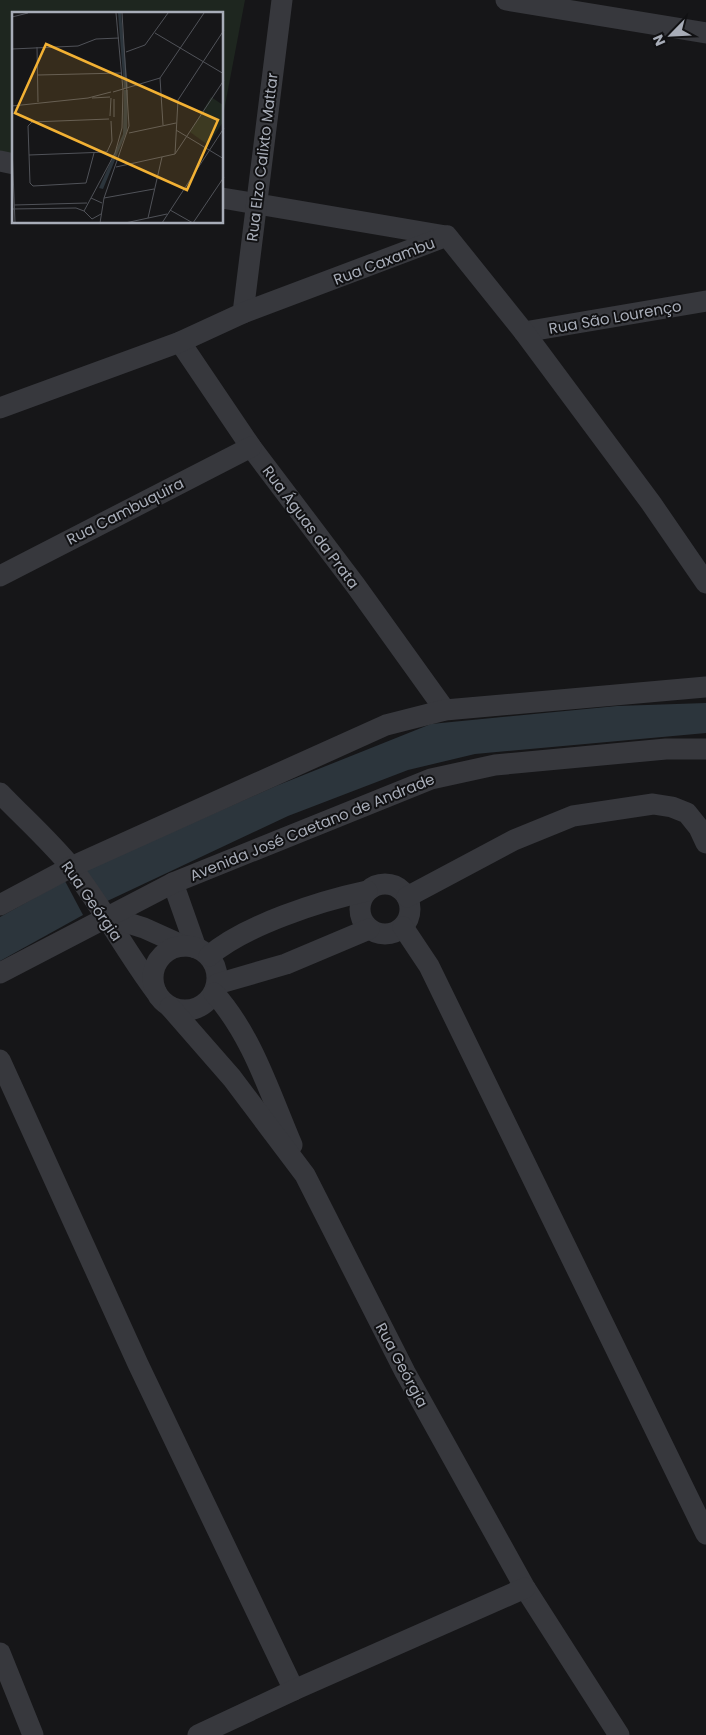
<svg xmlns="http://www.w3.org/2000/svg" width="706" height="1735" viewBox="0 0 706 1735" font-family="Poppins,sans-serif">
	<rect width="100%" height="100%" fill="#161618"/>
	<polygon fill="#1e261f" points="0,0 245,0 223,116 222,14 14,14 14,167 0,165"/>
	<g fill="#2c353c">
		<polygon points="706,703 706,733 475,754 408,770 288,816 101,904 84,871 276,786 431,724 617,706"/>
		<polygon points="65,881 83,915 0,961 0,917"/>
	</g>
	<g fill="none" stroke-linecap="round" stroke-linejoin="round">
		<g stroke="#37383d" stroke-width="21">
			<polyline points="506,0 706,33"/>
			<polyline points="0,161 14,164"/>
			<polyline points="222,198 446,236"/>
			<polyline points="243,313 282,0"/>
			<polyline points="524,332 706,301"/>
			<polyline points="180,342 251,447 356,586 445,710"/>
			<polyline points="0,408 180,342 243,313 447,236 524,332 651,503 706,583"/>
			<polyline points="0,576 251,447"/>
			<path d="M0 793C24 818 50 841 72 868 103 908 126 952 156 992"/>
			<polyline points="173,883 196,948"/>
			<circle cx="385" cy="909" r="25"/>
			<polyline points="407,897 514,840 573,816 653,804 672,807 687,813 699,828 706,843"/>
			<polyline points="0,905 71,867 386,725 445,710 706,687"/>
			<polyline points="106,916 144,928 184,946"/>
			<polyline points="403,927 429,966 706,1534"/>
			<circle cx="185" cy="978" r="32"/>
			<path d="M209 956C245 925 320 901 367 891"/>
			<polyline points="0,973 173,883 431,779 495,765 666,749 706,749"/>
			<polyline points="217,984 286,964 369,929"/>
			<path d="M214 993C252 1035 270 1094 292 1145"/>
			<polyline points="170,1007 232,1078 305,1175 405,1372 525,1588 619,1735"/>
			<polyline points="0,1060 138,1364 294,1690"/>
			<polyline points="0,1653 33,1735"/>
			<polyline points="198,1735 294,1690 525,1588"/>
		</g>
	</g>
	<g text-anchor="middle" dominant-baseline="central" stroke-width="4" stroke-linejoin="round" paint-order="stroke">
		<g font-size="15" fill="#a8adb8" stroke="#111113">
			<text transform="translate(262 157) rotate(-83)">Rua Elzo Calixto Mattar</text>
			<text transform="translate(384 261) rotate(-21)">Rua Caxambu</text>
			<text transform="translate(615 317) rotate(-10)">Rua São Lourenço</text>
			<text transform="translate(125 511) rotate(-27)">Rua Cambuquira</text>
			<text transform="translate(311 527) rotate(53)">Rua Águas da Prata</text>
			<text transform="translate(312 827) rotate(-22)">Avenida José Caetano de Andrade</text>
			<text transform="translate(92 901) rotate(55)">Rua Geórgia</text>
			<text transform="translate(402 1365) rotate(62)">Rua Geórgia</text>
		</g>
	</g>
	<g transform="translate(12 12)">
		<rect width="211" height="211" fill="#161618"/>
		<path d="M199 85 211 93V110L196 133 178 120Z" fill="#1e261f"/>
		<path d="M106 1H109L116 76H112ZM112 78H116L115 119 91 177 87 176 111 122Z" fill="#2c353c"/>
		<path fill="none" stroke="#505258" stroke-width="1" d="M0 5 16 1M143 21 212 62M25 35 26 90M0 37 66 34 84 27 107 26M114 40 133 33 156 1M26 63 109 61M101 80 148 66M80 86 98 85M0 94 76 86 99 80M98 104 99 86M102 105V87M151 113 148 66 192 1M164 118 212 147M117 121 164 111M0 134 3 211M82 141 74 171 21 174 18 171 16 114 20 110 97 107M163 142 212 68M17 143 95 140 100 129 99 109M104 155 163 142 166 88 212 18M79 186 103 141 110 116 111 78 104 1M92 186 142 177M2 193 75 191M0 197 64 196 72 199M158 198 181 211M89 202 80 207 72 199 79 186 90 191M136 206 150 145M88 211 92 186 117 114 110 1M113 211 155 202M150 211 212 116M181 211 212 165"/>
		<path fill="#f2b134" fill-opacity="0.15" stroke="#f2b134" stroke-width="2.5" d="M34 32 206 108 175 178 3 101Z"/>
		<rect width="211" height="211" fill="none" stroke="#a8adb8" stroke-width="2.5"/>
	</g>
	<g transform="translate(671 35) rotate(246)" stroke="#111113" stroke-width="4" paint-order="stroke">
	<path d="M0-4L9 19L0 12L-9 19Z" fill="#a8adb8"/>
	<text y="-8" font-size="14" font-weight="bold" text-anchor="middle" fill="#a8adb8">N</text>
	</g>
</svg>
